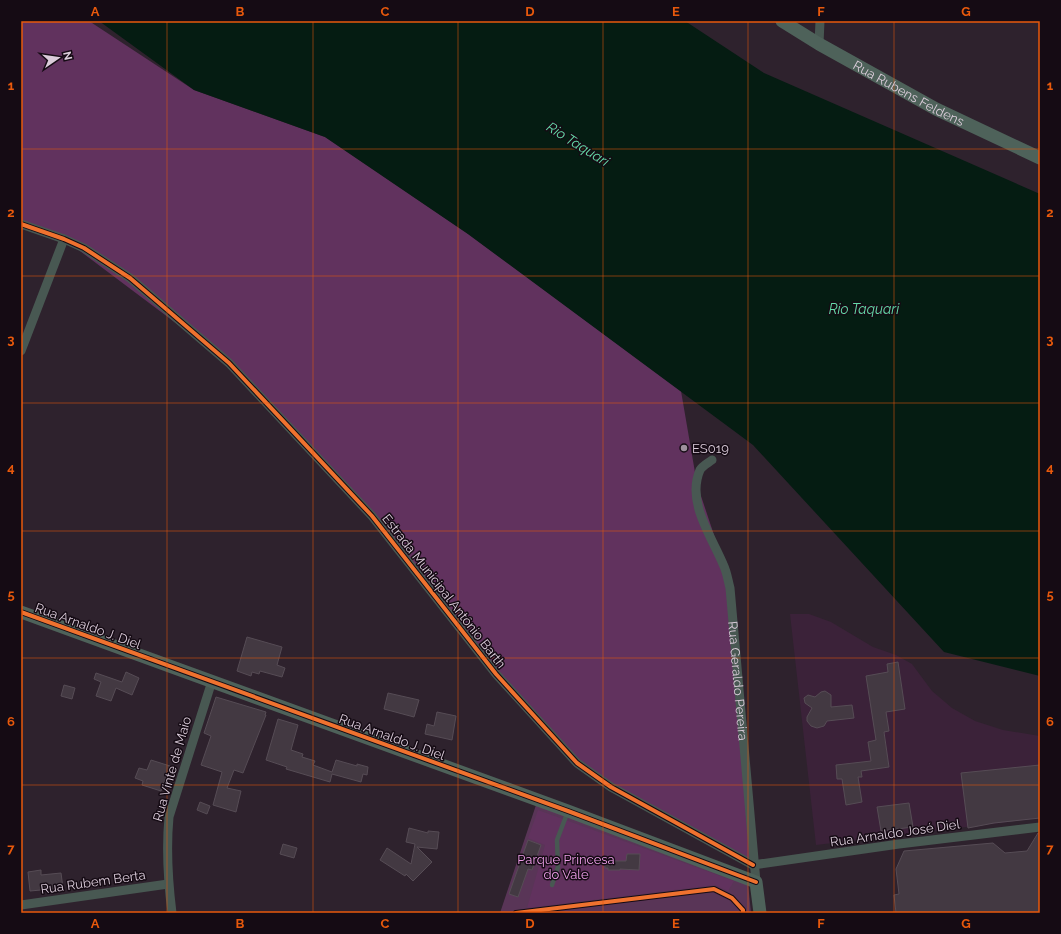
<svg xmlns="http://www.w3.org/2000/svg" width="1061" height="934" viewBox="0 0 1061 934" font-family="Raleway,sans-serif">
	<rect width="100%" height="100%" fill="#2e222d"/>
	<polygon fill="#3b2239" points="790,614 809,614 831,622 873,647 896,655 912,664 932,691 952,708 975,721 1003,730 1040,736 1040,818 816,845"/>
	<polygon fill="#593557" points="536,805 748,883 751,913 500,913"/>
	<g fill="#61325e">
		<polygon points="21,21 89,21 194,90 325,137 468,234 681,391 697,484 724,565 753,865 577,763 496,674 372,516 229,363 64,239 21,224"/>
		<polygon points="538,810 734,881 728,891 715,885 527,908 545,845 528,838"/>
	</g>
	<polygon fill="#051c12" points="99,21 685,21 764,73 1040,194 1040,676 944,652 753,445 468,234 325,137 194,90"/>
	<g fill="#433942" stroke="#564c55">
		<polygon points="247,637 282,647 277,665 285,668 282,677 260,671 259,674 252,672 251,676 237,671"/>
		<polygon points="898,662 905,709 886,712 889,731 884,732 889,767 861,771 862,777 858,777 862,802 846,805 842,779 837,779 836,765 871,761 868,742 876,740 866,676 888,672 887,664"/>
		<polygon points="126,672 139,678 132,695 116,688 111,701 96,696 101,682 94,679 96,673 122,682"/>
		<polygon points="64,685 75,688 72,699 61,696"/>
		<polygon points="825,691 831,695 831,707 852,705 854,718 827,721 824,726 817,728 811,726 807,721 807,717 812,708 805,703 804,698 808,695 815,697 821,692"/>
		<polygon points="388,693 419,700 414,717 384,709"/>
		<polygon points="216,697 266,712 265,715 266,715 243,773 234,770 227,788 241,791 236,812 213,805 222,772 201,765 211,736 204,733"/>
		<polygon points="437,712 456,716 452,740 425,734 427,724 434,726"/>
		<polygon points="278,719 298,725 291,750 303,754 302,757 315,761 313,765 332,772 336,760 357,766 357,764 368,767 367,775 363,774 361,782 332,774 330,782 286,769 287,767 266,760"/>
		<polygon points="151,760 170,766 161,791 142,785 143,781 135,778 139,768 147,770"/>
		<polygon points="1040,765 1040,818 994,823 968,828 961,773"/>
		<polygon points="200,802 210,806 207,814 197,810"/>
		<polygon points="909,803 913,827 881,831 877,807"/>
		<polygon points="409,828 428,833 428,831 439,832 437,849 417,847 432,862 413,881 406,874 405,876 380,860 387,848 411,864 415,844 406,842"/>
		<polygon points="1038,833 1040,833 1040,913 896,913 894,895 899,894 896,869 904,851 993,843 1005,853 1027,851"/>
		<polygon points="528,840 541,845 532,870 528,869 518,897 509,894"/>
		<polygon points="283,844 297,848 294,858 280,854"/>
		<polygon points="627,854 640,854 639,870 620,869 620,870 608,870 608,868 605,868 605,861 626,861"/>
		<polygon points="41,870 41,875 61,873 63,888 30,891 28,872"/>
	</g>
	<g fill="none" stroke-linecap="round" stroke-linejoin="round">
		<polyline stroke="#485852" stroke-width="4.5" points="552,885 558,867 557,840 568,811"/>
		<g stroke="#485852" stroke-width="9">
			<polyline points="819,44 820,21"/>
			<polyline points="21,224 64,239 84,248 130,278 229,363 372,516 496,674 577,763 611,787 753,865"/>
			<polyline points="21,351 64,239"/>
			<path id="s1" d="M712 460C708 463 702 466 700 470 686 502 712 537 723 564 727 572 728 581 730 588L756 882"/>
			<polyline points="753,865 899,844 1040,827"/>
			<polyline points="21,905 168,884"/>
			<path d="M172 913C168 881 166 849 169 817L212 681"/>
		</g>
		<g stroke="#4e625a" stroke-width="13">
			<path id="s2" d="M782 21 819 44 936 109 1040 158"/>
			<polyline points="21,612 568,811 756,882 760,913"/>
		</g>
		<g stroke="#150b14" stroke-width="6">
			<g id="cycleway">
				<polyline points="21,224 64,239 84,248 130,278 229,363 372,516 496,674 577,763 611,787 753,865"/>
				<polyline points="21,612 568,811 756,882"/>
				<polyline points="516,913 714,889 732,898 743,910 743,913"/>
			</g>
		</g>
		<use href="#cycleway" stroke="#ef722f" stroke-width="4"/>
	</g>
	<path fill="none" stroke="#e8590c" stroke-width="1" stroke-opacity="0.55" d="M167 21V913M313 21V913M458 21V913M603 21V913M748 21V913M894 21V913M21 149H1040M21 276H1040M21 403H1040M21 531H1040M21 658H1040M21 785H1040"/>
	<circle fill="#9e909d" stroke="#150b14" stroke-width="1.5" cx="684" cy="448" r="4"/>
	<g text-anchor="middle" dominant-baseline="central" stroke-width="3" stroke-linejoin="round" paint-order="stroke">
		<g font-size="13" fill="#dbccda" stroke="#150b14">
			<text stroke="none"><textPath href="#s2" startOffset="146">Rua Rubens Feldens</textPath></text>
			<text transform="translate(444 591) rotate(52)">Estrada Municipal Antônio Barth</text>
			<text transform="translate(88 626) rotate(20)">Rua Arnaldo J. Diel</text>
			<text stroke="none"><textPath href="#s1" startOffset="234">Rua Geraldo Pereira</textPath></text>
			<text transform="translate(392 737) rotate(20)">Rua Arnaldo J. Diel</text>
			<text transform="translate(172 769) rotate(-74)">Rua Vinte de Maio</text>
			<text transform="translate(895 833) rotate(-8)">Rua Arnaldo José Diel</text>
			<text transform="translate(93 882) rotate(-8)">Rua Rubem Berta</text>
		</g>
		<g font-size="13" fill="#dbccda" stroke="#150b14" text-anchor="start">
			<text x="692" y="448">ES019</text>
		</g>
		<g font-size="13" fill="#ed9ee8" stroke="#150b14">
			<text x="566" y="859">Parque Princesa<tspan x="566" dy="15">do Vale</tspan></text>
		</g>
		<g font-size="14" font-style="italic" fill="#64dca9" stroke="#150b14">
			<text transform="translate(578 144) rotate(32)">Rio Taquari</text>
			<text x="864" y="309">Rio Taquari</text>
		</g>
	</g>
	<rect width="1061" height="934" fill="none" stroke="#150b14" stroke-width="44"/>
	<g transform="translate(58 58) rotate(77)" stroke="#150b14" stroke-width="3" paint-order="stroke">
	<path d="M0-3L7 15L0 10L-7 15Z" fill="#dbccda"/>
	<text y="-6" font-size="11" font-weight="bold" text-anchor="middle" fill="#dbccda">N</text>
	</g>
	<rect x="22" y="22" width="1017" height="890" fill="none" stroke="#e8590c" stroke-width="1.5"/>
	<g font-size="13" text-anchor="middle" font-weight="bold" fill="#e8590c">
		<text x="95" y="16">A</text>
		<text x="240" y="16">B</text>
		<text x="385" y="16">C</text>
		<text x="530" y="16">D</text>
		<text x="676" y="16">E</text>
		<text x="821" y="16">F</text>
		<text x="966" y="16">G</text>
		<text x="11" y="90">1</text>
		<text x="1050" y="90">1</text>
		<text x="11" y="217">2</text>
		<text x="1050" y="217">2</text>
		<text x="11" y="344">3</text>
		<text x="1050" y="344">3</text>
		<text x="11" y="472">4</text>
		<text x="1050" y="472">4</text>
		<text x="11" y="599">5</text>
		<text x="1050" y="599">5</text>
		<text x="11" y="726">6</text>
		<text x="1050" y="726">6</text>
		<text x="11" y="853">7</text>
		<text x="1050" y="853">7</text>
		<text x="95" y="928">A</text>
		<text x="240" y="928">B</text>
		<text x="385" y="928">C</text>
		<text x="530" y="928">D</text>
		<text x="676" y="928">E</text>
		<text x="821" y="928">F</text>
		<text x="966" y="928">G</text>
	</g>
</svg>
